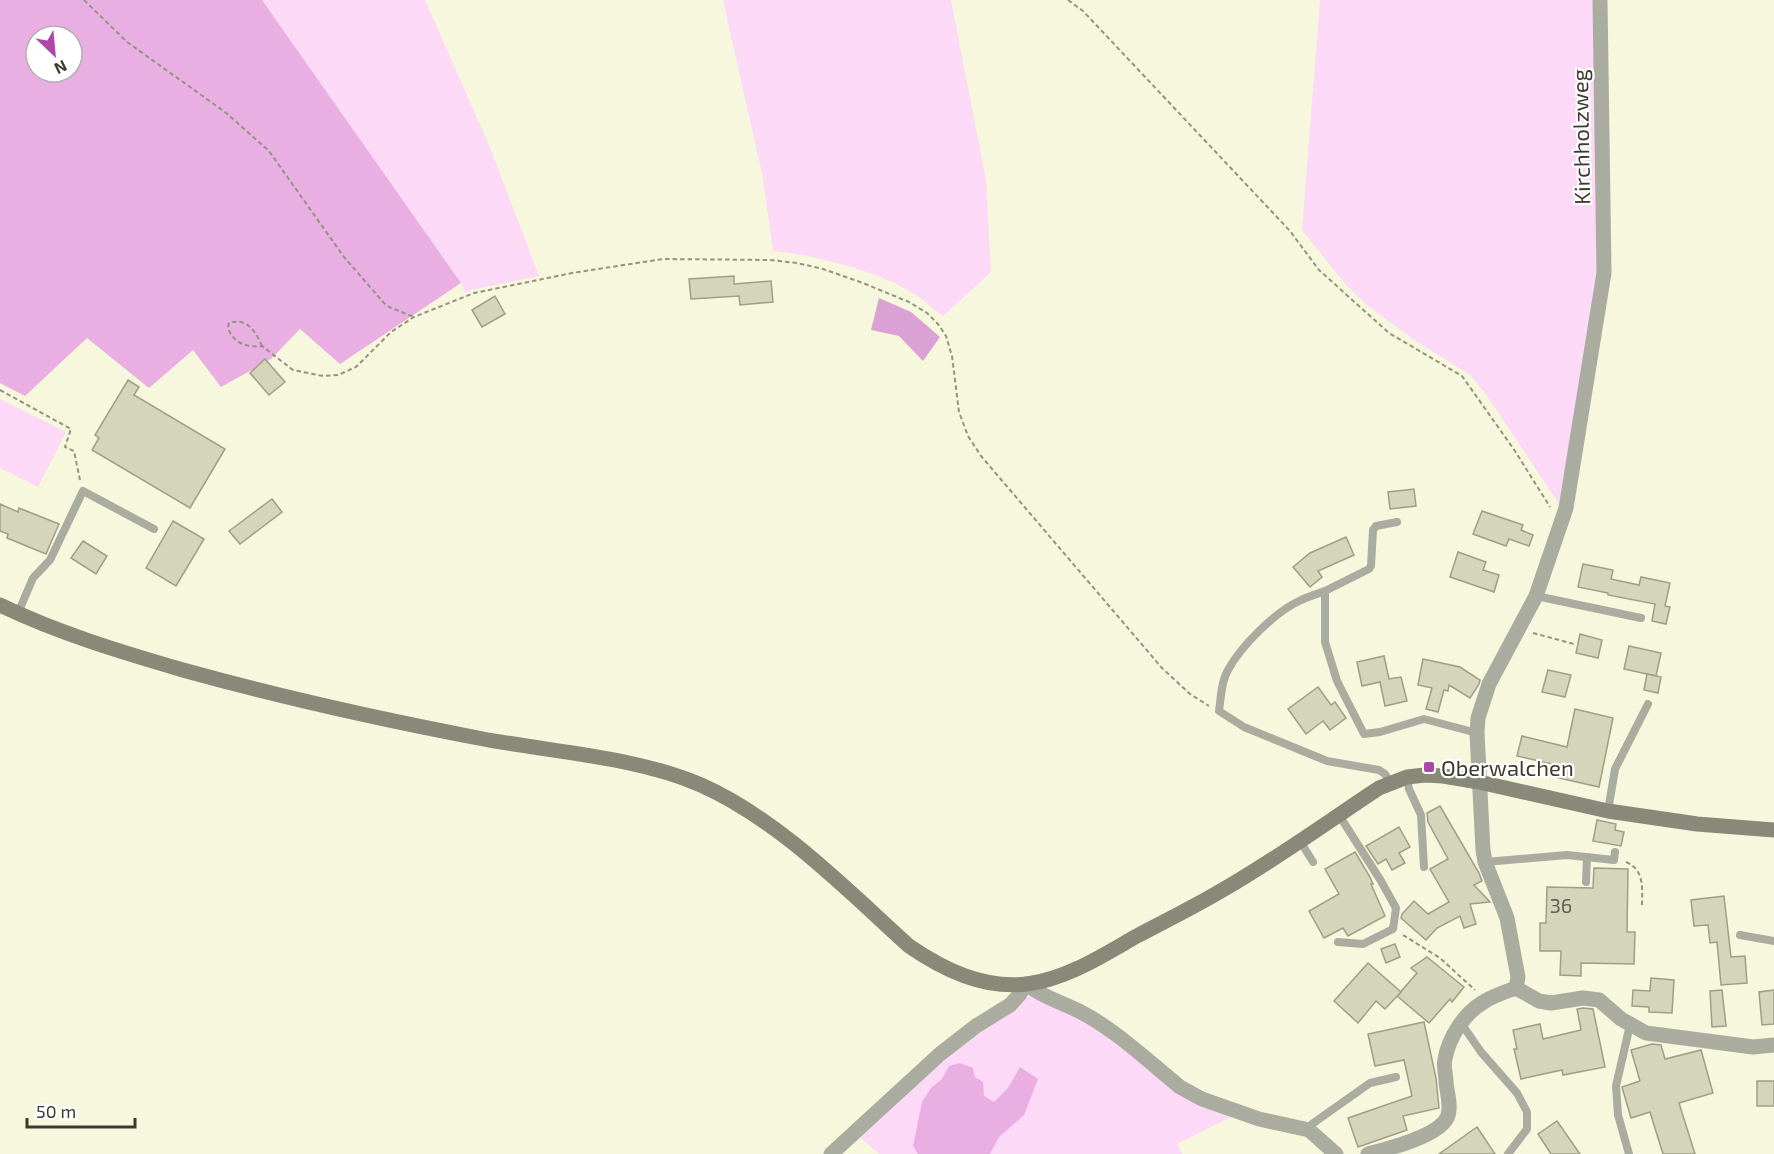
<svg xmlns="http://www.w3.org/2000/svg" width="1774" height="1154" viewBox="0 0 1774 1154" font-family="'Exo 2',sans-serif">
	<rect width="100%" height="100%" fill="#f6f7dc"/>
	<g fill="#fbd9f7">
		<polygon points="262,0 425,0 489,145 539,276 471,290 465,293 461,283"/>
		<path d="M723 0H951L986 180 991 272 943 316C931 307 919 296 906 289 870 269 813 255 773 251L763 178Z"/>
		<polygon points="1320,0 1600,0 1604,244 1559,504 1486,394 1469,374 1414,340 1368,306 1346,285 1302,230"/>
		<polygon points="0,399 66,432 38,487 0,468"/>
		<polygon points="1034,995 1077,1010 1188,1094 1239,1113 1177,1144 1182,1154 879,1154 855,1133 1006,1004"/>
	</g>
	<g fill="#e9afe3" fill-rule="evenodd">
		<path d="M0 0H262L461 283 340 364 300 329 271 359 221 387 193 350 149 388 87 338 25 396 0 383ZM36 36H72V72H36Z"/>
		<polygon points="960,1063 973,1068 975,1077 983,1082 984,1096 994,1102 1008,1088 1020,1067 1038,1079 1024,1115 999,1137 990,1154 918,1154 913,1146 922,1102 931,1088 942,1079 949,1066"/>
	</g>
	<polygon fill="#dba1d5" points="879,298 911,312 940,337 923,361 899,336 871,330"/>
	<g fill="#d4d5ba" stroke="#9e9f86" stroke-width="1.5">
		<polygon points="734,276 734,284 771,281 773,302 740,305 739,296 691,299 689,279"/>
		<polygon points="495,296 505,314 482,327 472,310"/>
		<polygon points="265,359 285,382 269,395 250,373"/>
		<polygon points="128,380 139,387 134,395 225,449 190,508 92,450 99,438 95,435"/>
		<polygon points="1414,489 1416,506 1390,509 1388,492"/>
		<polygon points="272,499 282,512 240,544 229,531"/>
		<polygon points="0,504 18,512 19,508 59,524 46,554 7,538 8,534 0,531"/>
		<polygon points="1482,511 1523,525 1521,530 1533,535 1529,546 1509,539 1506,546 1473,534"/>
		<polygon points="173,521 204,539 176,586 146,568"/>
		<polygon points="1346,537 1354,555 1318,571 1322,577 1310,587 1293,567 1310,553"/>
		<polygon points="83,541 107,556 96,574 71,558"/>
		<polygon points="1458,552 1486,562 1483,570 1499,575 1494,592 1450,577"/>
		<polygon points="1583,564 1613,570 1611,579 1639,585 1641,577 1670,583 1665,606 1670,607 1666,624 1652,621 1655,604 1608,595 1608,593 1578,587"/>
		<polygon points="1580,634 1602,640 1598,658 1576,653"/>
		<polygon points="1629,646 1661,653 1656,676 1624,669"/>
		<polygon points="1384,656 1389,679 1401,677 1407,701 1385,706 1380,682 1362,686 1357,662"/>
		<polygon points="1423,659 1460,667 1480,680 1479,684 1470,698 1449,685 1448,691 1444,690 1438,712 1426,709 1432,688 1418,685"/>
		<polygon points="1548,670 1571,675 1565,697 1542,692"/>
		<polygon points="1647,674 1661,677 1658,693 1644,690"/>
		<polygon points="1318,687 1331,705 1335,702 1346,718 1330,730 1323,721 1306,734 1288,709"/>
		<polygon points="1575,709 1613,718 1599,787 1550,776 1552,764 1517,756 1522,736 1567,747"/>
		<polygon points="1440,806 1479,873 1482,881 1474,885 1490,902 1470,904 1476,924 1464,928 1460,916 1437,928 1426,940 1401,918 1402,914 1414,901 1428,914 1449,902 1430,869 1448,859 1428,822 1427,813"/>
		<polygon points="1597,820 1616,824 1615,830 1624,832 1621,846 1593,841"/>
		<polygon points="1399,827 1410,847 1399,853 1405,863 1392,870 1386,859 1378,864 1366,846"/>
		<polygon points="1355,852 1370,877 1373,884 1371,884 1385,916 1348,936 1343,928 1324,938 1309,911 1339,894 1325,869"/>
		<polygon points="1594,868 1628,869 1627,932 1635,932 1634,964 1581,963 1581,976 1560,975 1561,951 1540,951 1540,923 1546,923 1547,887 1593,888"/>
		<polygon points="1724,896 1731,957 1745,956 1747,983 1721,985 1717,942 1710,943 1708,925 1694,926 1691,900"/>
		<polygon points="1395,944 1400,957 1386,963 1381,949"/>
		<polygon points="1427,957 1464,987 1452,1002 1450,999 1429,1023 1397,996 1417,973 1411,968"/>
		<polygon points="1368,963 1401,992 1385,1009 1376,1001 1358,1023 1334,1001"/>
		<polygon points="1651,978 1674,980 1672,1013 1649,1012 1649,1007 1632,1006 1633,990 1650,991"/>
		<polygon points="1722,990 1726,1026 1712,1027 1710,991"/>
		<polygon points="1774,990 1774,1024 1762,1025 1759,992"/>
		<polygon points="1583,1008 1593,1009 1605,1067 1563,1075 1562,1070 1521,1079 1514,1049 1517,1049 1513,1030 1540,1024 1543,1039 1581,1030 1577,1009"/>
		<polygon points="1424,1022 1436,1078 1439,1108 1403,1116 1407,1130 1358,1147 1348,1118 1412,1096 1404,1060 1375,1066 1368,1034"/>
		<polygon points="1652,1044 1661,1045 1665,1059 1701,1050 1713,1093 1679,1103 1695,1154 1663,1154 1650,1112 1631,1118 1622,1087 1640,1081 1631,1050"/>
		<rect x="1757" y="1081" width="17" height="25"/>
		<polygon points="1557,1121 1580,1154 1551,1154 1538,1134"/>
		<polygon points="1477,1127 1495,1154 1439,1154"/>
	</g>
	<g fill="none" stroke-linecap="round" stroke-linejoin="round">
		<g stroke="#939481" stroke-width="2" stroke-dasharray="4.5 3" stroke-linecap="butt">
			<polyline points="84,0 127,42 225,112 269,151 344,257 384,303 389,307 414,317"/>
			<polyline points="1068,0 1083,11 1290,231 1319,270 1389,333 1462,376 1515,451 1550,507"/>
			<path d="M262 346C256 332 247 317 229 323L228 328C233 343 247 348 262 346L293 370 323 376 338 375 356 367 391 332 414 317 474 293 572 273 663 259 770 260 797 263 823 269 863 283 909 302 927 313 938 324 946 336 952 356 959 412 968 436 981 456 1162 668 1190 694 1209 706"/>
			<polyline points="0,390 71,429 65,447 74,451 80,480"/>
			<polyline points="1533,633 1574,644"/>
			<path d="M1626 862C1645 870 1642 889 1642 906"/>
			<polyline points="1403,935 1440,958 1475,990"/>
		</g>
		<g stroke="#abaca0" stroke-width="8">
			<polyline points="1397,522 1376,526 1373,530 1371,566 1369,569 1325,591 1325,642 1337,681 1364,734 1380,732 1424,719 1477,733"/>
			<path d="M1325 591C1317 594 1307 597 1299 601 1274 613 1241 646 1228 670 1221 682 1221 698 1219 711L1244 727 1327 761 1379 770 1385 774 1390 783"/>
			<polyline points="1536,596 1641,618"/>
			<polyline points="18,613 33,578 50,560 83,491 154,529"/>
			<polyline points="1407,777 1409,789 1421,815 1424,867"/>
			<polyline points="1608,811 1615,769 1648,704"/>
			<polyline points="1300,841 1313,862"/>
			<polyline points="1485,862 1567,855 1614,860 1615,852"/>
			<polyline points="1586,882 1587,857"/>
			<polyline points="1740,935 1774,941"/>
			<polyline points="1338,942 1363,944 1393,929 1396,908 1381,881 1339,815"/>
			<polyline points="1461,1023 1481,1052 1517,1093 1527,1112 1527,1129 1508,1154"/>
			<polyline points="1309,1130 1312,1124 1370,1083 1396,1077"/>
			<polyline points="1629,1154 1618,1115 1616,1086 1630,1025"/>
		</g>
		<g stroke="#abaca0" stroke-width="15">
			<polyline points="1516,988 1518,977 1507,918 1485,862 1483,850 1477,733 1478,718 1489,684 1536,596 1566,508 1604,273 1600,0"/>
			<path d="M831 1154 940 1054 976 1026 1010 1005 1020 994 1026 984C1042 997 1061 1002 1079 1011 1116 1030 1148 1061 1180 1087L1202 1099 1259 1119 1309 1130 1336 1154"/>
			<path d="M1368 1154C1387 1149 1437 1137 1447 1118 1452 1108 1447 1093 1446 1082 1446 1074 1443 1066 1445 1059 1449 1037 1464 1014 1482 1003 1492 996 1505 992 1516 988L1539 1001 1551 1003 1583 998 1599 1000 1621 1019 1646 1033 1753 1047 1774 1045"/>
		</g>
		<path stroke="#888978" stroke-width="15" d="M0 605C58 633 121 652 183 670 280 697 379 719 478 738 550 752 634 756 701 785 778 819 847 890 909 946 944 970 983 989 1027 984 1066 979 1102 956 1135 937 1163 922 1192 908 1219 892 1274 861 1326 823 1379 788L1407 777 1425 775 1443 776 1479 782 1608 811 1697 824 1774 830"/>
	</g>
	<rect fill="#af47a9" stroke="#fff" stroke-width="2" x="1423" y="761" width="12" height="12" rx="3"/>
	<g text-anchor="middle" dominant-baseline="central" stroke-width="4.5" stroke-linejoin="round" paint-order="stroke">
		<g font-size="20" fill="#616252">
			<text x="1561" y="905">36</text>
		</g>
		<g font-size="22" fill="#3b3b30" stroke="#fff">
			<text transform="translate(1580 137) rotate(-91)">Kirchholzweg</text>
		</g>
		<g font-size="22" fill="#3b3b30" stroke="#fff" text-anchor="start">
			<text x="1441" y="767">Oberwalchen</text>
		</g>
	</g>
	<g transform="translate(54 54) rotate(154)"><circle r="28" fill="#ffffff" stroke="#b1b1ac" stroke-width="1.5"/>
	<path d="M0-4.5L10 22L0 15L-10 22Z" fill="#af47a9"/>
	<text y="-9" font-size="16" font-weight="bold" text-anchor="middle" fill="#3b3b30">N</text>
	</g>
	<path d="M27 1118v9h108v-9" fill="none" stroke="#3b3b30" stroke-width="3"/>
	<text x="36" y="1118" font-size="18" fill="#3b3b30" stroke="#ffffff" stroke-width="4.5" paint-order="stroke">50 m</text>
</svg>
